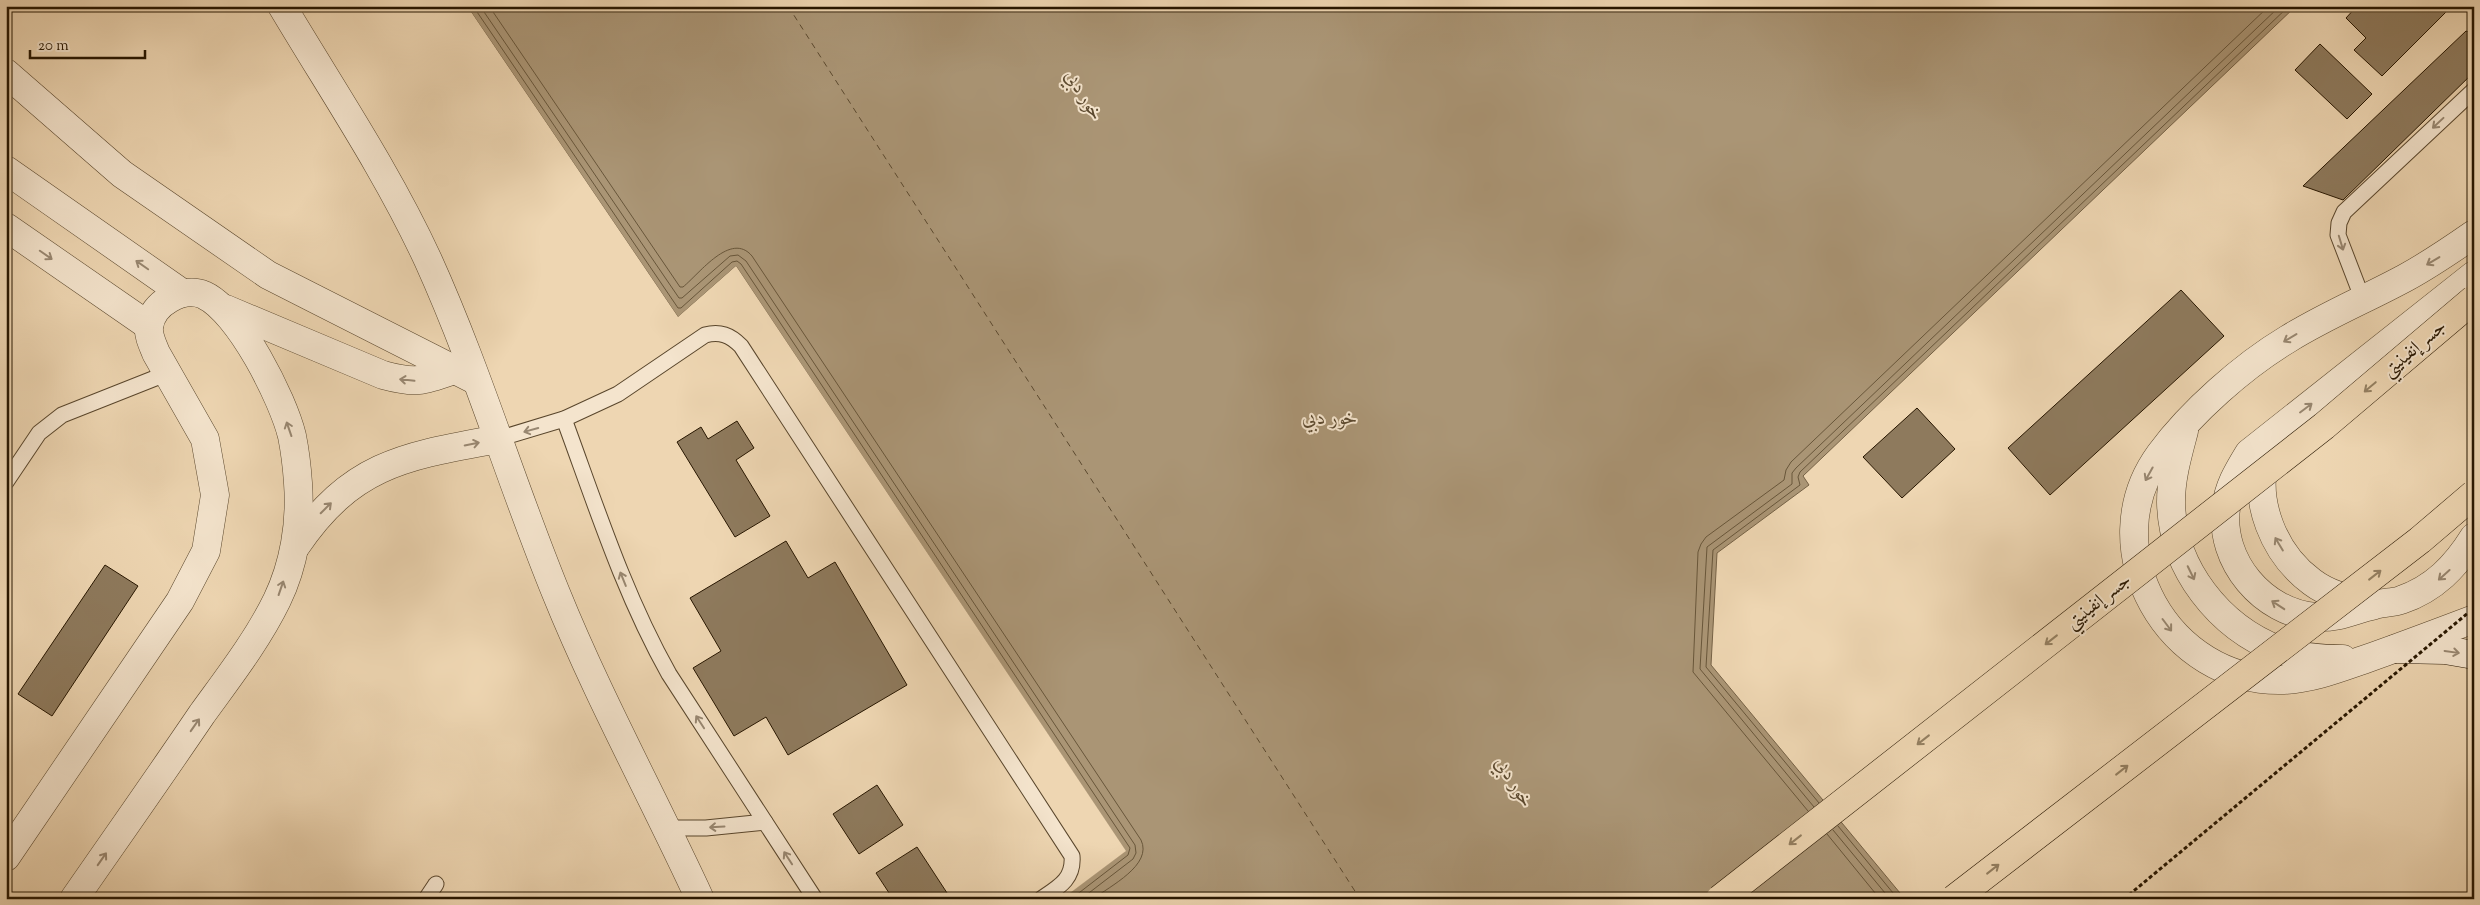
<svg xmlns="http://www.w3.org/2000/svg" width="2480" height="905" viewBox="0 0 2480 905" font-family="'Sorts Mill Goudy',Amiri,serif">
	<rect width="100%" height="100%" fill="#eed6b2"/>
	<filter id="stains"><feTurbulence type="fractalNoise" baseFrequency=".004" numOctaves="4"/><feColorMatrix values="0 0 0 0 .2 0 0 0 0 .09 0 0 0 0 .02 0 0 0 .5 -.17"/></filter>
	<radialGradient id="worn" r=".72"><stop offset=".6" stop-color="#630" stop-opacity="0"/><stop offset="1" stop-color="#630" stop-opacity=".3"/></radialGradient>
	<polygon fill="#aa9575" stroke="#766246" points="467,6 2296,6 1803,476 1809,485 1717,553 1711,665 1905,899 1066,899 1065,896 1125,851 736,266 678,317"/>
	<polygon fill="#eed6b2" points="465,6 467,6 678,317 736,266 1126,851 1066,896 1066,899 1063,899 1064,894 1122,850 735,269 680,319 676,319"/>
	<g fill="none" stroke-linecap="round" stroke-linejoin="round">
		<g stroke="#68563a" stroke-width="1">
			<polyline points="473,6 678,308 681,308 732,262 737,261 741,264 1130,848 1128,855 1071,899"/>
			<polyline points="480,6 679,298 682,298 730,256 738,255 746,261 1135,845 1136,853 1133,859 1081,899"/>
			<path d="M489 6 680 287H683C700 273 731 231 752 256L1141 840C1153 865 1110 886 1093 899"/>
			<polyline points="1819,803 1706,667 1713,550 1800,485 1798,477 1800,472 2289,6"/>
			<polyline points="1814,807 1700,669 1707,547 1792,484 1792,473 1796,468 2280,6"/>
			<polyline points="1808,811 1693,672 1698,552 1701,544 1706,537 1784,480 1786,470 1791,462 2269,6"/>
			<polyline points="1838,826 1898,899"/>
			<polyline points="1833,830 1890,899"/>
			<polyline points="1827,834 1880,899"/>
		</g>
		<polyline stroke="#5b492f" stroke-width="1" stroke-dasharray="6 5" stroke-linecap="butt" points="788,6 1360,899"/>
	</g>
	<g fill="#8e7a5d" stroke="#271600">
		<polygon points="2357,6 2384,6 2389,12 2395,6 2452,6 2382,76 2354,50 2366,38 2346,18"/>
		<polygon points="2466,31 2474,34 2474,72 2343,200 2303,186"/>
		<polygon points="2320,44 2372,94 2347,119 2295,70"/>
		<polygon points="2181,290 2224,336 2050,495 2008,448"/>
		<polygon points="1917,408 1955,449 1902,498 1863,457"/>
		<polygon points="737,421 754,448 736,460 770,516 735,537 677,442 701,427 708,439"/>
		<polygon points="786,541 808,578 835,562 907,685 788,755 766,717 734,736 693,668 721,651 690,598"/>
		<polygon points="105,565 138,586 52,716 18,694"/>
		<polygon points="877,785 903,825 859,854 833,814"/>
		<polygon points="917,847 951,899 893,899 876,873"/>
	</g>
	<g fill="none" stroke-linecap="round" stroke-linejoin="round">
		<g stroke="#59462c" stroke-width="17">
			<g id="service">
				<polyline points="2363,300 2338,235 2339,223 2344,212 2474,90"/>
				<path d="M564 419C596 506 624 594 669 674L815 899"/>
				<path d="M498 439 564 419 618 394 705 335C720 331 730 335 741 346L1072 856C1074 879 1059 887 1041 899"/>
				<polyline points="6,482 39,433 62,415 168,373"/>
				<polyline points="667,828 706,828 765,822"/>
				<polyline points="426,899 436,884"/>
			</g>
		</g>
		<g stroke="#59462c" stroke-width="29">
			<g id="minor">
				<path d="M282 6C332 90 387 171 428 260 477 368 511 483 556 593 598 697 653 797 700 899"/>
				<polyline points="6,73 122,174 268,275 471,378"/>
				<polyline points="6,170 182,293"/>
				<polyline points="6,227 149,326"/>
				<path d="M2474 234C2451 250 2429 265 2405 278 2366 299 2325 316 2288 339 2243 366 2191 412 2160 454 2091 548 2169 684 2284 680 2311 679 2337 669 2363 660 2400 647 2437 633 2474 619"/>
				<path d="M2474 275 2249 453C2238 471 2228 487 2226 508 2219 561 2263 613 2316 617 2341 618 2352 610 2375 605 2383 602 2393 603 2401 600 2434 589 2456 566 2474 537"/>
				<path d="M2184 431C2178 454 2171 477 2171 502 2172 568 2219 627 2279 650 2300 658 2322 659 2343 659"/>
				<path d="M2266 455C2252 501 2274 554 2312 582 2328 594 2347 599 2366 603"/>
			</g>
		</g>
		<g stroke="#59462c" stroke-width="29">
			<g id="tertiary">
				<path d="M226 309 383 375C416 384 423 381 454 370"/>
				<path d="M296 546C352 463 406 456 498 439"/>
				<path d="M6 857 180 601 206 551 215 495 205 439 156 353C153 345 148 336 149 327 152 303 183 286 204 295 239 311 283 399 292 436 295 451 297 468 298 483 301 523 294 565 277 600 257 641 228 678 202 714 160 776 117 837 74 899"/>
			</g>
		</g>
		<g stroke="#271600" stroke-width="29">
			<polyline id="secondary" points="2395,649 2445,650 2474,655"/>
		</g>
		<use href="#service" stroke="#f4e4cd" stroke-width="15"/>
		<use href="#minor" stroke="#f4e4cd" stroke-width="28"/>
		<use href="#tertiary" stroke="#f4e4cd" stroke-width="28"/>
		<use href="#secondary" stroke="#f4e4cd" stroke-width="28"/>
		<g stroke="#271600" stroke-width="29" stroke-linecap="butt">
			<g id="trunk-bridge">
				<polyline points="1720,899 2324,426 2474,299"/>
				<polyline points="1954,899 2420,540 2474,494"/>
			</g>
		</g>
		<polyline stroke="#271600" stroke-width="3" stroke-dasharray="4 2.5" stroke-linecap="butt" points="2124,899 2474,608"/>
		<use href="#trunk-bridge" stroke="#eed6b2" stroke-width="28"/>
	</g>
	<defs><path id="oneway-shaft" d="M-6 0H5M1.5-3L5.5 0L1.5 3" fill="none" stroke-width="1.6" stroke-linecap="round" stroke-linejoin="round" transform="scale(1.25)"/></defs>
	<g stroke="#988771">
		<use href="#oneway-shaft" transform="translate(2438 123) rotate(137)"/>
		<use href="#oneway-shaft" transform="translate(2341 243) rotate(73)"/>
		<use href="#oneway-shaft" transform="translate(46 255) rotate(35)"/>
		<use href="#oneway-shaft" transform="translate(2433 261) rotate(149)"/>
		<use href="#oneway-shaft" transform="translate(142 265) rotate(-145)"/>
		<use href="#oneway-shaft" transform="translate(2290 338) rotate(149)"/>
		<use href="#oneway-shaft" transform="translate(407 380) rotate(-174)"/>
		<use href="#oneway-shaft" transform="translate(2306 408) rotate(-37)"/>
		<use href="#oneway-shaft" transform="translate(289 429) rotate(-109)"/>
		<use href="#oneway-shaft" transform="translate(531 430) rotate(165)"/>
		<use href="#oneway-shaft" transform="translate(472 444) rotate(-11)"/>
		<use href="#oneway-shaft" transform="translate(2149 474) rotate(119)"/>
		<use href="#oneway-shaft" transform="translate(326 508) rotate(-45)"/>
		<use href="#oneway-shaft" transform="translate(2279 544) rotate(-121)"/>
		<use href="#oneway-shaft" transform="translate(2191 573) rotate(64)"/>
		<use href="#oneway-shaft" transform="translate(2444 575) rotate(138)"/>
		<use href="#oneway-shaft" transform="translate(623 579) rotate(-112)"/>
		<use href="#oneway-shaft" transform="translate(281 588) rotate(-71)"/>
		<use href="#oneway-shaft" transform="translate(2278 605) rotate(-147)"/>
		<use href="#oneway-shaft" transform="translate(2167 625) rotate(53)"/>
		<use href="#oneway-shaft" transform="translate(2452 652) rotate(8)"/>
		<use href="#oneway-shaft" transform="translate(700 722) rotate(-123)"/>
		<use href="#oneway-shaft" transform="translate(195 725) rotate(-55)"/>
		<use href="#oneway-shaft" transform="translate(717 827) rotate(177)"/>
		<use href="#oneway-shaft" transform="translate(788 858) rotate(-123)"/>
		<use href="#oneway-shaft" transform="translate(102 859) rotate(-55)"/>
	</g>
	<g stroke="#948062">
		<use href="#oneway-shaft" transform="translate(2370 387) rotate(140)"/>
		<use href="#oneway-shaft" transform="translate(2375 575) rotate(-38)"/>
		<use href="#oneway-shaft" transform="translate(2051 640) rotate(142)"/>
		<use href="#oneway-shaft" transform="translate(1923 740) rotate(142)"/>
		<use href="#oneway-shaft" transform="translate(2122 770) rotate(-38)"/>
		<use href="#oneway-shaft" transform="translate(1795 840) rotate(142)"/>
		<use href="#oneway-shaft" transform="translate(1993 869) rotate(-38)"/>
	</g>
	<g text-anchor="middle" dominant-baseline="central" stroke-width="4" stroke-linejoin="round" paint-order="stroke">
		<g font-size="19" fill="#271600" stroke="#f4e4cd">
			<text transform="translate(2415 349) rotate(-40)">جسر إنفينيتي</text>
			<text transform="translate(2099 602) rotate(-38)">جسر إنفينيتي</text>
		</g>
		<g font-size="20" font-style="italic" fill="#5b492f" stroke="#f4e4cd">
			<text transform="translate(1083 96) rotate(58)">خور دبي</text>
			<text x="1330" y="419">خور دبي</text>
			<text transform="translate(1513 783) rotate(58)">خور دبي</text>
		</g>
	</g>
	<rect width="2480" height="905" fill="none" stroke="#eed6b2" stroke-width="25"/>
	<rect x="8" y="8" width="2465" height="890" fill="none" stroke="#271600" stroke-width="2.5"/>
	<rect x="12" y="12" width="2455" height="880" fill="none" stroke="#271600"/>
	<path d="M30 50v8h115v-8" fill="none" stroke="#271600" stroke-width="2.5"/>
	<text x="38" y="50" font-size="15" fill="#271600" stroke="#f4e4cd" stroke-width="4" paint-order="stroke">20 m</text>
	<rect width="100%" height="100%" filter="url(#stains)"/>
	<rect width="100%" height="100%" fill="url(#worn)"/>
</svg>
